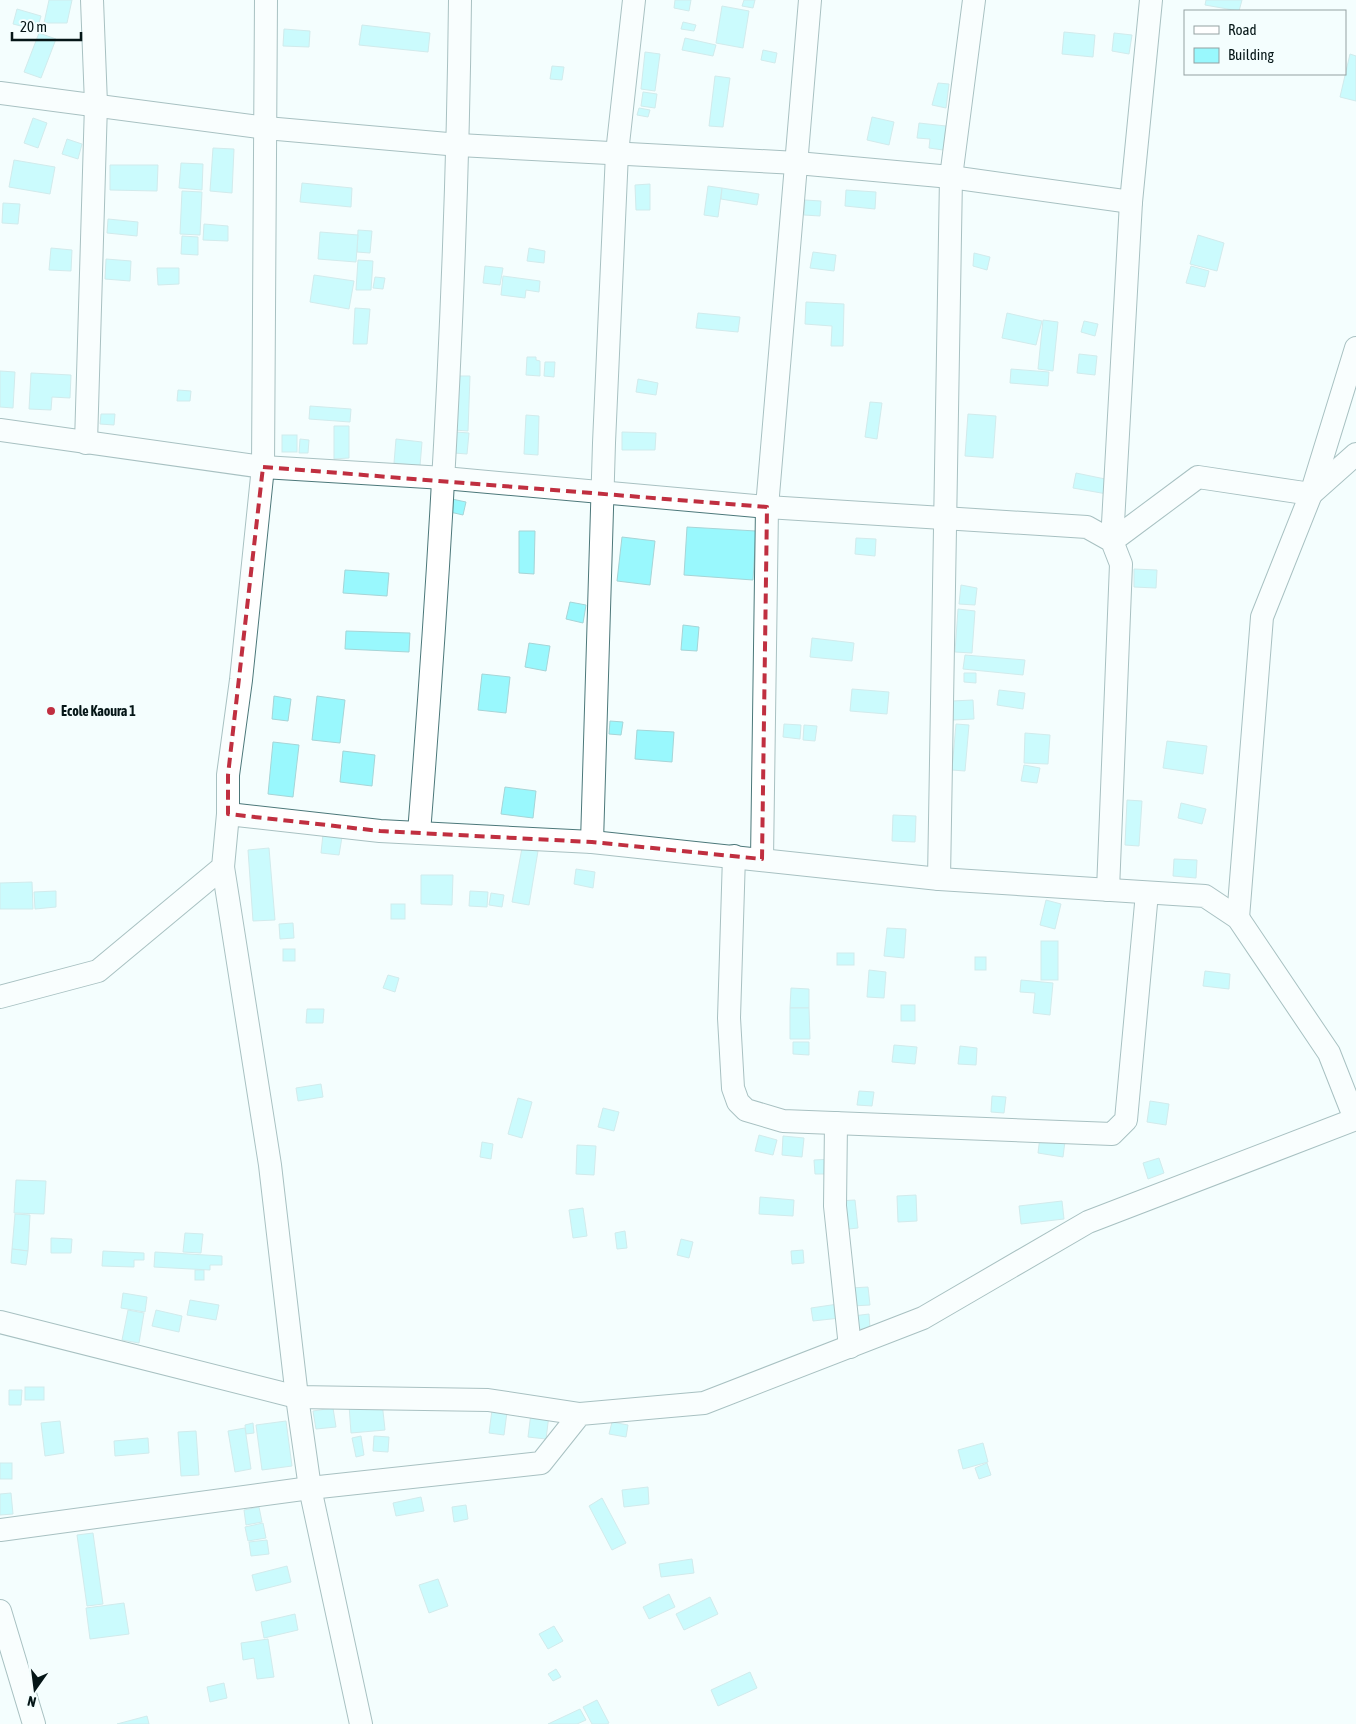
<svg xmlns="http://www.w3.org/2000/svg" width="1356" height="1724" viewBox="0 0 1356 1724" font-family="'Asap Condensed',sans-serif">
	<rect width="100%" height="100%" fill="#f4fefe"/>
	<g fill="#99f8fd" stroke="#a6d5d7">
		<polygon points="49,0 72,0 67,23 44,23"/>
		<polygon points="675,0 691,0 689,11 674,8"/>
		<polygon points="744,0 755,0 753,8 742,6"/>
		<polygon points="1206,0 1242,0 1239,11 1205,5"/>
		<polygon points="722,6 749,11 743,48 716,43"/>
		<polygon points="17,9 41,16 37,30 13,24"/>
		<polygon points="683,22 696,25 694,31 681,29"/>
		<polygon points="362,25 430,33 428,52 359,45"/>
		<polygon points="284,29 310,31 309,47 283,46"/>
		<polygon points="1064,32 1095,35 1093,57 1062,54"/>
		<polygon points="39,33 56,39 41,78 24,72"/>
		<polygon points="1114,33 1132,35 1129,54 1112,51"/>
		<polygon points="685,38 716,45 713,56 682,50"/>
		<polygon points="763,50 777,53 775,63 761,60"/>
		<polygon points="645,52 660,54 655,91 641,89"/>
		<polygon points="1350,54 1356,56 1356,101 1340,97"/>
		<polygon points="552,66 564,67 562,80 550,79"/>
		<polygon points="715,76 730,78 723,127 709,126"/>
		<polygon points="938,83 949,84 946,108 932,105"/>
		<polygon points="643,92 657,94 655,108 641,106"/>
		<polygon points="639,108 650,110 648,117 637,115"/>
		<polygon points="872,117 894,122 889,145 867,140"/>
		<polygon points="33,118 47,123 38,148 24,143"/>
		<polygon points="919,123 946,126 943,150 929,148 930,139 917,138"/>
		<polygon points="67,139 82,144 78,159 62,154"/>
		<polygon points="213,148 234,149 232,193 210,191"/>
		<polygon points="14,160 55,167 50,194 9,187"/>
		<polygon points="181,163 203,164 202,190 179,188"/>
		<polygon points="110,165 158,165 157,191 110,190"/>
		<polygon points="302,183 352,188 351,207 300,202"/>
		<polygon points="650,184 650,210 636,210 635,185"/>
		<polygon points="708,186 722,188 718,217 704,215"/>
		<polygon points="722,188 759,194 757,205 721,199"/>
		<polygon points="846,190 876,192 875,209 845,206"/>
		<polygon points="182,191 202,192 200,235 180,234"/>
		<polygon points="805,200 821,201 820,216 804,215"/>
		<polygon points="3,203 20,204 18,224 2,223"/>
		<polygon points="108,219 138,222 137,236 107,233"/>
		<polygon points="204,224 228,226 228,241 203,240"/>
		<polygon points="358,230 372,231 370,253 357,252"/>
		<polygon points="320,232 358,235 356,262 318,259"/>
		<polygon points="1198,235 1224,243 1217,271 1190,264"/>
		<polygon points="182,236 198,237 198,255 181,254"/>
		<polygon points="51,248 72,250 71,271 49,270"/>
		<polygon points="529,248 545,251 544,263 527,261"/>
		<polygon points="813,252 836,255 834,271 810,268"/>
		<polygon points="974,253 990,257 987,270 973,266"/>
		<polygon points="106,259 131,261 130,281 105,279"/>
		<polygon points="358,260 373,261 371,290 356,290"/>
		<polygon points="485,266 503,268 500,285 483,283"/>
		<polygon points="1191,266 1209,271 1205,287 1186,283"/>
		<polygon points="157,268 179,268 179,284 158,285"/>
		<polygon points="314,275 354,281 349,309 310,302"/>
		<polygon points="503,276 540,281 539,292 526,290 525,298 501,295"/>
		<polygon points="375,277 385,278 383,289 373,288"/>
		<polygon points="806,302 844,304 843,346 831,346 832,326 805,324"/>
		<polygon points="355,308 370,309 367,344 353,344"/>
		<polygon points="698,313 740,317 738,332 696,328"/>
		<polygon points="1007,313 1042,321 1036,345 1002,338"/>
		<polygon points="1043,320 1058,322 1053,371 1038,369"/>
		<polygon points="1084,321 1098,324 1095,336 1081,332"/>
		<polygon points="1079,354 1097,356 1095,375 1077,373"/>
		<polygon points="527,357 536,357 536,360 540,361 540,376 526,375"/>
		<polygon points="545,362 555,362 554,377 544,376"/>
		<polygon points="1011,369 1049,372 1048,386 1010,383"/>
		<polygon points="0,371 15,372 13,408 0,407"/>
		<polygon points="31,373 71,375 70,398 52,397 51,410 29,409"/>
		<polygon points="456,376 470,376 468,431 454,430"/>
		<polygon points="638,379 658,383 656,395 636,392"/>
		<polygon points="178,390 191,391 190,401 177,401"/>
		<polygon points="870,402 882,403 877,439 865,437"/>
		<polygon points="310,406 351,409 350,422 309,419"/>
		<polygon points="101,414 115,414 114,425 100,424"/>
		<polygon points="968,414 996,416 993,458 965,456"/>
		<polygon points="526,415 539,416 538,455 524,454"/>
		<polygon points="334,426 349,426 349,458 334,459"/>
		<polygon points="456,432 469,433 467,454 454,453"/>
		<polygon points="622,432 656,433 655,450 622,450"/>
		<rect x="282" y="435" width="15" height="17"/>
		<polygon points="300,439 309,440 308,453 299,453"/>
		<polygon points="396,439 422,442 420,466 394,463"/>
		<polygon points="1076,473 1110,480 1107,494 1073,488"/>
		<polygon points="452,499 466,502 463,515 450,512"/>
		<polygon points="687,527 756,531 753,580 684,575"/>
		<polygon points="519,531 535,531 534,574 519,573"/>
		<polygon points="622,537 655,541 650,585 617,581"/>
		<polygon points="856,538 876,539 875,556 855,554"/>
		<polygon points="1134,569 1157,570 1156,588 1134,587"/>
		<polygon points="345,570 389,573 387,596 343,593"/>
		<polygon points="961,585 977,588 975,605 959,604"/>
		<polygon points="570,602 586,605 583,623 566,619"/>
		<polygon points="958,609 975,611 972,653 955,652"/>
		<polygon points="683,625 699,627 697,651 681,650"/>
		<polygon points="346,631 410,633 409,652 345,649"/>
		<polygon points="812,638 854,643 852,661 810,657"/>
		<polygon points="529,643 550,646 546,671 525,667"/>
		<polygon points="965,655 1025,660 1023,675 963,669"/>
		<polygon points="964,673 976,673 976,683 964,682"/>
		<polygon points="482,674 510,677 506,713 478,710"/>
		<polygon points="852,689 889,692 887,714 850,711"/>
		<polygon points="999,690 1025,693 1023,709 997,705"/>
		<polygon points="274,696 291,699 288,721 272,719"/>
		<polygon points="317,696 345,700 340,743 312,740"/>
		<polygon points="973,700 974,719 953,720 952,701"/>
		<polygon points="610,721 623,722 621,735 609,734"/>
		<polygon points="784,724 801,725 800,739 783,737"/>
		<polygon points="956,724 969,725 965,771 952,770"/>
		<polygon points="804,725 817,726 815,741 803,740"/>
		<polygon points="637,730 674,732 672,762 635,759"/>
		<polygon points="1025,733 1050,735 1048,764 1024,763"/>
		<polygon points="1167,741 1207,746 1203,774 1163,768"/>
		<polygon points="273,742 299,745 293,797 268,794"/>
		<polygon points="343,751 375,755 372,786 340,782"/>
		<polygon points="1024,765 1040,768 1037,783 1021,781"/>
		<polygon points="505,787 536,791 533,818 501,814"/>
		<polygon points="1127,800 1142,801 1139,846 1125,845"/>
		<polygon points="1181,803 1206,809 1202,824 1178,818"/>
		<polygon points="893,815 916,816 915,842 892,841"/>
		<polygon points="323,834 342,837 339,855 321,853"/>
		<polygon points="269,848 275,920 253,921 248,850"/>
		<polygon points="522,848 538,851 529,905 512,902"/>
		<polygon points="1174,859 1197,860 1196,878 1173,876"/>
		<polygon points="576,869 595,872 593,888 574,884"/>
		<polygon points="421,875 453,875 452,905 421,904"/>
		<polygon points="32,882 33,909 0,909 0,883"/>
		<polygon points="56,891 56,907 35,909 34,892"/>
		<polygon points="470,891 488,892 487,907 469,906"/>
		<polygon points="491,893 504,895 502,907 489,905"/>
		<polygon points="1046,900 1061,904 1055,929 1040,925"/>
		<rect x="391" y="904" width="14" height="15"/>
		<polygon points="293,923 294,938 280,939 279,924"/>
		<polygon points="887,928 906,929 904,958 884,956"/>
		<rect x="1041" y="941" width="17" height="39"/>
		<rect x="283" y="949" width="12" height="12"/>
		<rect x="837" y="953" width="17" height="12"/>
		<rect x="975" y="957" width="11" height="13"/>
		<polygon points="869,970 886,972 884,998 867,997"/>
		<polygon points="1205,971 1230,974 1229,989 1203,986"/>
		<polygon points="388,975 399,978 395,992 383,988"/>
		<polygon points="1021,980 1053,983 1050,1015 1033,1013 1035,993 1020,992"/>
		<polygon points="791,988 809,989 809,1008 790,1008"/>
		<rect x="901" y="1005" width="14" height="16"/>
		<polygon points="790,1008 809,1008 810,1039 790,1039"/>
		<polygon points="307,1009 324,1009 323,1023 306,1023"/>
		<polygon points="793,1042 809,1042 809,1055 793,1054"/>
		<polygon points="894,1045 917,1047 915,1064 892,1062"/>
		<polygon points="960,1046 977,1048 976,1065 958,1064"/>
		<polygon points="321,1084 323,1097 298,1101 296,1088"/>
		<polygon points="859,1091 874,1092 872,1106 857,1105"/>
		<polygon points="992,1096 1006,1097 1004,1113 991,1112"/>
		<polygon points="518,1098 532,1102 522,1138 508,1134"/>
		<polygon points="1150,1101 1169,1104 1166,1125 1147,1122"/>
		<polygon points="603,1108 619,1112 614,1131 598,1127"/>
		<polygon points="759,1135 777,1140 773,1155 755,1151"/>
		<polygon points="783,1136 804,1138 802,1157 782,1155"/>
		<polygon points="1040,1137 1065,1141 1063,1157 1038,1153"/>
		<polygon points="482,1142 493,1144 491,1159 480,1157"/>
		<polygon points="577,1145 596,1146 594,1175 576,1174"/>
		<polygon points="1159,1158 1164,1173 1148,1179 1143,1163"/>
		<polygon points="832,1159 832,1174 815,1174 814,1160"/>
		<polygon points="16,1180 46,1181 44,1214 14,1213"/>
		<polygon points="916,1195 917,1221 898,1222 897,1196"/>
		<polygon points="760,1197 794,1200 793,1216 759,1214"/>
		<polygon points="855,1200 858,1228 840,1230 838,1201"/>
		<polygon points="1062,1201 1064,1219 1021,1224 1019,1206"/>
		<polygon points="583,1208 587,1236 573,1238 569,1210"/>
		<polygon points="15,1214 30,1215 28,1251 12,1249"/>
		<polygon points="625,1231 627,1248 617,1249 615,1233"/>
		<polygon points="185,1233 203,1234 201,1253 183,1252"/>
		<polygon points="51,1238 72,1239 71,1253 51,1253"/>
		<polygon points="681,1239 693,1242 689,1258 677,1255"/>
		<polygon points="12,1249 28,1251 26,1265 11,1263"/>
		<polygon points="803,1250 804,1263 792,1264 791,1251"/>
		<polygon points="103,1251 144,1253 144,1260 134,1260 134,1267 102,1266"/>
		<polygon points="155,1252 222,1256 222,1265 210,1265 210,1270 154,1267"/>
		<rect x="195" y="1270" width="9" height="10"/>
		<polygon points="868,1287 870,1305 852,1306 851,1288"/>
		<polygon points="123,1293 147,1297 145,1312 121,1308"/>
		<polygon points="190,1300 219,1305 216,1320 187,1315"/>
		<polygon points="838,1304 840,1318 813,1321 811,1308"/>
		<polygon points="128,1310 144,1313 139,1343 122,1340"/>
		<polygon points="156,1310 182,1316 179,1332 152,1326"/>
		<polygon points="869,1314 870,1328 854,1330 853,1316"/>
		<rect x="25" y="1387" width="19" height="13"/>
		<polygon points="9,1390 22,1390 21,1405 9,1405"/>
		<polygon points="382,1402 385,1430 351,1433 349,1405"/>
		<polygon points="333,1408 336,1427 316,1429 313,1411"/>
		<polygon points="492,1410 507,1412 504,1435 489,1433"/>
		<polygon points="531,1413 549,1415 546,1439 528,1437"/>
		<polygon points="60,1421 64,1453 45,1456 41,1423"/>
		<polygon points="286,1421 292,1466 262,1470 256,1425"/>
		<polygon points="612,1422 628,1425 626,1437 609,1434"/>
		<polygon points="253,1423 254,1433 246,1434 245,1425"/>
		<polygon points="245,1428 251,1469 235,1472 228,1431"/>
		<polygon points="196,1431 199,1475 181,1476 178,1432"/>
		<polygon points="361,1436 364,1455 356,1457 352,1438"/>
		<polygon points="374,1436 389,1437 388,1452 373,1451"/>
		<polygon points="148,1438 149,1453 115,1456 114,1441"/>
		<polygon points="983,1443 988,1462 963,1469 958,1450"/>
		<rect x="0" y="1463" width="12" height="16"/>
		<polygon points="987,1463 991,1475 979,1479 975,1468"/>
		<polygon points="648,1487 649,1504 624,1507 622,1490"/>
		<polygon points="11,1493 13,1514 0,1515 0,1494"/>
		<polygon points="421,1497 424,1511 396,1516 393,1503"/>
		<polygon points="602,1498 626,1543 612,1550 589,1506"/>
		<polygon points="466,1505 468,1519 454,1522 452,1507"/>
		<polygon points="259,1507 262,1522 246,1525 244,1510"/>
		<polygon points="263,1523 266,1538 248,1541 245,1527"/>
		<polygon points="93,1533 103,1604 87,1606 77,1535"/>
		<polygon points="267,1540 269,1554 251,1556 249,1542"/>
		<polygon points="692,1559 694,1573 661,1577 659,1564"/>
		<polygon points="287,1566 291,1582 256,1591 252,1575"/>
		<polygon points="438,1579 448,1606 429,1613 419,1585"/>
		<polygon points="669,1594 675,1607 649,1619 643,1607"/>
		<polygon points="710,1597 718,1614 684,1630 676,1614"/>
		<polygon points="124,1603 129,1634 90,1639 86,1608"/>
		<polygon points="295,1614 298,1630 264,1638 261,1622"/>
		<polygon points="554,1626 563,1641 548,1649 539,1634"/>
		<polygon points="268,1639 274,1677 257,1679 254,1658 243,1660 241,1643"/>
		<polygon points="556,1669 561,1677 553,1681 548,1674"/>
		<polygon points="750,1672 757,1688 718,1706 711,1690"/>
		<polygon points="224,1683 227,1698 210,1702 207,1687"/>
		<polygon points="597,1700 609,1723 607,1724 592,1724 583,1707"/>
		<polygon points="580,1709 586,1720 577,1724 548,1724"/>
		<polygon points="147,1716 149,1724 117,1724"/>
	</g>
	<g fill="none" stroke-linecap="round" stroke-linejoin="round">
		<g stroke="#4c787a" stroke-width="24">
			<g id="minor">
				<polyline points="0,93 266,128 459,145 797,163 951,177 1131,202"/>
				<polyline points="0,430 263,467 444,478 767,507 1087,527 1112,541 1121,564 1108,890"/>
				<polyline points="86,443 96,104 92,0"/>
				<polyline points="1112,541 1131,202 1151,0"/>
				<polyline points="1112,541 1198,477 1311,494 1356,454"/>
				<polyline points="228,814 228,775 241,680 263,467 266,0"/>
				<path d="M419 833C441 556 457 278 460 0"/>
				<polyline points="592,842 604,443 617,153 634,0"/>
				<polyline points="734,856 729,1018 733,1088 738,1102 746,1110 783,1121 1112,1134 1126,1120 1147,893"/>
				<polyline points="762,859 767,507 810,0"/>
				<polyline points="223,867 270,1165 297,1397 310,1488 361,1724"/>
				<polyline points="939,879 951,177 974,0"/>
				<polyline points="1238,918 1262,617 1311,494 1356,348"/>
				<polyline points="0,997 98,971 223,867 228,814 380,831 592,842 939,879 1205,896 1238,918 1329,1053 1355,1119"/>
				<polyline points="836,1123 835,1206 850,1347"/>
				<polyline points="0,1322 297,1397 488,1400 580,1414"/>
				<polyline points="0,1530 310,1488 541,1463 580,1414 704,1403 923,1318 1088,1222 1356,1119"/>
				<polyline points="0,1611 34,1724"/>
			</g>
		</g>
		<use href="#minor" stroke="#fff" stroke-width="22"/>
	</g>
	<path d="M0 0H1356V1724H0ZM263 467 767 507 762 859 592 842 380 831 228 814V775Z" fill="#f4fefe" fill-opacity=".55" fill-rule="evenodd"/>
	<path fill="none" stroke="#c02f40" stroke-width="4" stroke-dasharray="10 6" stroke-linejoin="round" d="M263 467 767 507 762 859 592 842 380 831 228 814V775Z"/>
	<circle fill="#c02f40" stroke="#f4fefe" stroke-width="2" cx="51" cy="711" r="5"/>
	<g text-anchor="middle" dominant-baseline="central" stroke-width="4.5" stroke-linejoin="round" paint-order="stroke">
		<g font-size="14" font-weight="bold" fill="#051617" stroke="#f4fefe" text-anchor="start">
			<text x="61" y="711">Ecole Kaoura 1</text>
		</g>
	</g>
	<rect x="1184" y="10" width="162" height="65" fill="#f4fefe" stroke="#94a1a2"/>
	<rect x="1194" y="26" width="25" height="8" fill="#ffffff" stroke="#94a1a2"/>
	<text x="1228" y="35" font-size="15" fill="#051617">Road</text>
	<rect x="1194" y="48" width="25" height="15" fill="#99f8fd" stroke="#94a1a2"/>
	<text x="1228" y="60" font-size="15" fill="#051617">Building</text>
	<g transform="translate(35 1689) rotate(194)" stroke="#f4fefe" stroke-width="4" paint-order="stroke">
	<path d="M0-4L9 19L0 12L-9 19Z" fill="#051617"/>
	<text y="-8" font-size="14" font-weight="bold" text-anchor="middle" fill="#051617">N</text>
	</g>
	<path d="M12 32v8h69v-8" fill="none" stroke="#051617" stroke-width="2.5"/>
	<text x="20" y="32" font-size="15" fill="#051617" stroke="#f4fefe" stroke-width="4" paint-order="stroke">20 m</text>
</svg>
